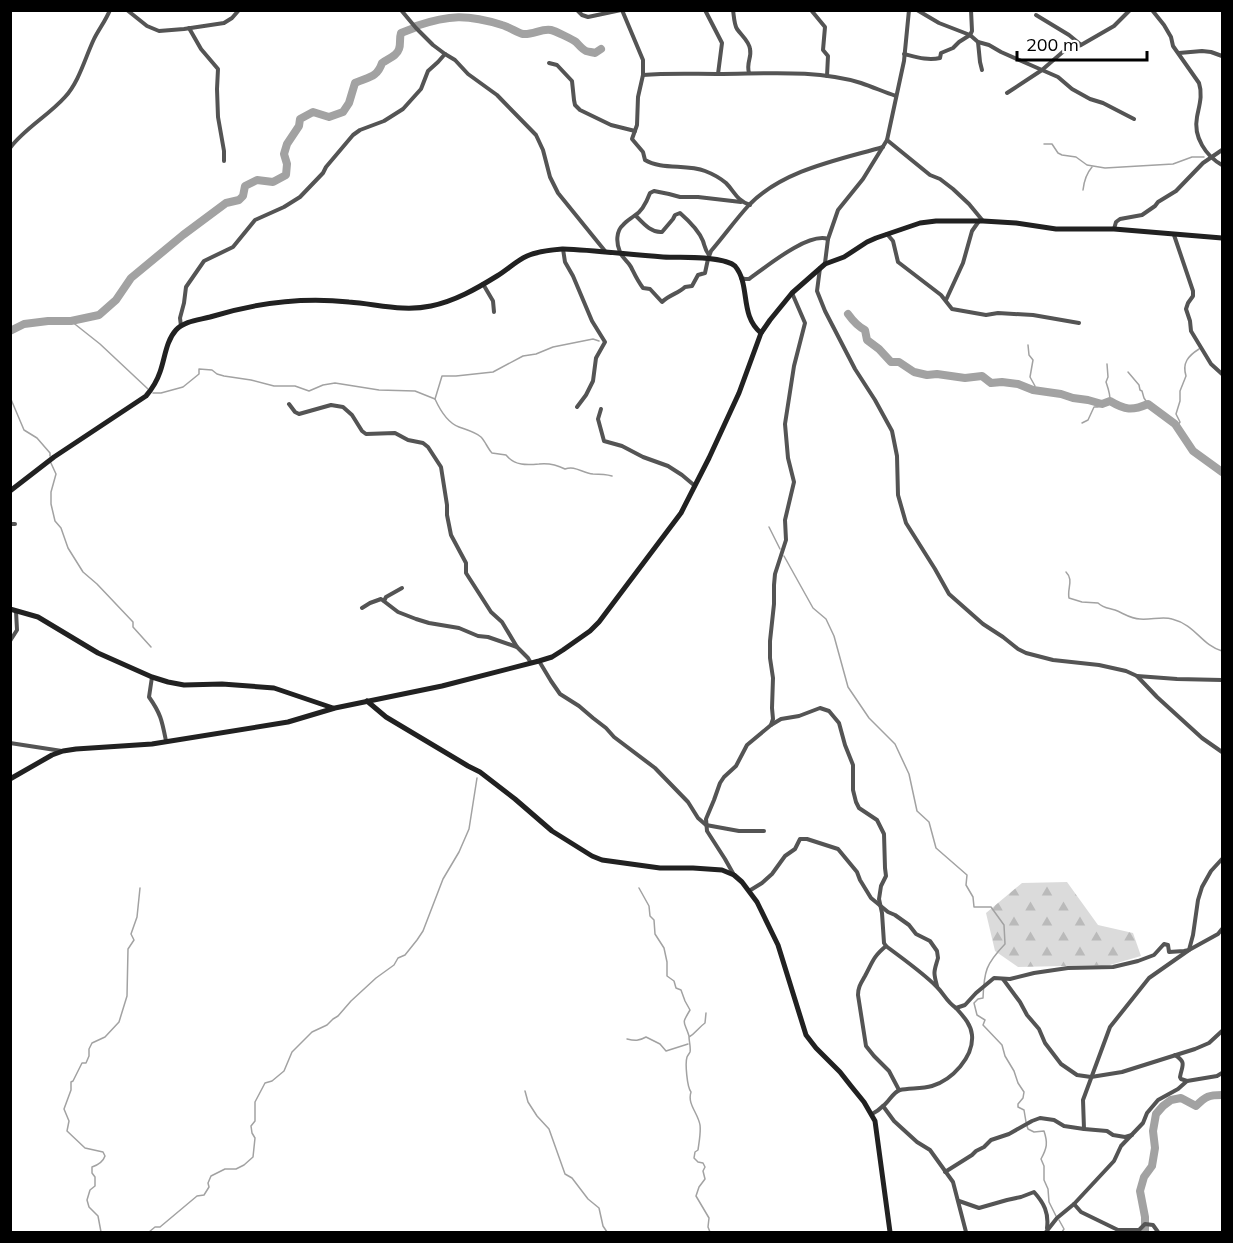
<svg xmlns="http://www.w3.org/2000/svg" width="1233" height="1243" viewBox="0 0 1233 1243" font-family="Mulish,sans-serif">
	<defs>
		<pattern id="forest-firs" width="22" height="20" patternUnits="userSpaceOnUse" patternTransform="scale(1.5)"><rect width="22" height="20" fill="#dbdbdb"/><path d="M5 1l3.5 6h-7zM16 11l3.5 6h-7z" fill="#bababa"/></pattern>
	</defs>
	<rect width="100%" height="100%" fill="#fff"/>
	<polygon fill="url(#forest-firs)" points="1067,882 1098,925 1133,933 1141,956 1110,965 1018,967 995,951 986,913 1022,883"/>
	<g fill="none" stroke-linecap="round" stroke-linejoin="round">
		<g stroke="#a2a2a2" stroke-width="1.5">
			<polyline points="1044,144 1052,144 1058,153 1062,155 1076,157 1087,165 1105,168 1173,164 1192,157 1204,157"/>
			<path d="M1083 190C1084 181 1086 174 1092 167"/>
			<polyline points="71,321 100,344 148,389"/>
			<polyline points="1028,345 1029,355 1033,360 1030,377 1035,386 1033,390"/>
			<polyline points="1128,372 1139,385 1140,390 1142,391 1144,398 1148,404"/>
			<path d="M153 393H161L183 387 199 374V369L212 370 217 374 224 376 251 380 274 386H295L309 391 323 385 335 383 379 390 415 391 435 399C440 410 448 423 459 427 467 430 475 432 481 437 485 441 488 449 492 453L506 455C515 466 527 465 539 464 547 463 557 465 565 469 575 465 582 473 593 474 600 474 605 474 612 476"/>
			<polyline points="10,397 24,430 37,438 50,453 50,456"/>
			<polyline points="435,399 442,376 456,376 493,372 523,356 536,354 553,347 593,339 599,341"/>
			<path d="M1082 423 1088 420 1094 407C1115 407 1111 397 1106 382L1108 377 1107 364"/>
			<path d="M1175 424 1178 425 1180 422 1176 414 1180 401V391L1186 376C1182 363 1188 356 1199 349"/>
			<polyline points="50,461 56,474 51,492 51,504 55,521 61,528 68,548 83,572 97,584 133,622 133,627 151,647"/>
			<polyline points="769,527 780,549"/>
			<path d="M784 556 813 608 826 619 834 636 848 687 869 718 895 744 909 774 917 811 929 822 936 848 967 875 966 885 973 897 974 907H991L1004 925 1005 944C986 964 984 971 983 998L978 999 974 1003 977 1015 985 1020 983 1025 1002 1045 1005 1056 1014 1071 1018 1083 1024 1092 1023 1098 1018 1104V1107L1024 1110 1026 1122"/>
			<path d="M1066 572C1074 580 1067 588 1069 598L1082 602 1098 603C1103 608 1108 608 1115 610 1123 613 1131 619 1140 619 1151 620 1163 616 1172 619 1196 625 1201 645 1222 651"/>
			<path d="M639 888 649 906 650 916 654 920 655 934 664 948 667 962V976L674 981 676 988 681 990 685 1001 690 1010C681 1025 684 1020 689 1036"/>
			<path d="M706 1013 705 1023C698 1028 696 1033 689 1037 689 1041 691 1048 690 1052 689 1054 688 1055 687 1057 685 1063 687 1087 691 1092 687 1104 698 1113 700 1125 701 1133 699 1142 698 1150L695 1152 694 1158 698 1162 703 1163 705 1167 703 1171 705 1179 699 1187 696 1196 709 1218 708 1227 710 1232"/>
			<path d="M627 1039C635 1041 639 1041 646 1037L660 1044 666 1051 688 1044"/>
			<polyline points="525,1091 528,1102 537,1116 549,1129 565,1174 572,1178 588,1199 599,1208 603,1226 607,1232"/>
			<path d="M1027 1126 1028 1129 1034 1132 1044 1131C1048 1143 1047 1148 1041 1159L1044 1166V1180L1048 1189 1049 1202 1056 1216"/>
			<polyline points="1059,1220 1064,1229 1062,1232"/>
			<path d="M101 1232 98 1216 89 1207 87 1200 90 1190 95 1186V1177L92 1173V1167C98 1165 103 1162 105 1156L103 1152 85 1148 67 1131 69 1121 64 1109 71 1090V1082L73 1081 82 1063H86L89 1056V1049L92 1043 105 1037 119 1022 127 996 128 949 134 940 131 934 137 917 140 888"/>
			<polyline points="149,1232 155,1227 160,1227 197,1196 204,1195 209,1187 208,1183 211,1176 225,1169 236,1169 244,1165 253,1157 255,1138 252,1133 251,1126 255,1121 255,1102 265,1083 272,1081 284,1071 292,1052 312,1032 327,1025 333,1019 338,1016 351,1001 376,978 394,965 398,958 405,955 417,940 423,931 443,879 459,852 469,829 477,778"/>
		</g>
		<g stroke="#a2a2a2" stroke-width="8">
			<path d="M416 26C449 15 467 14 502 25 509 27 518 33 523 34 533 35 542 28 551 30 555 31 572 39 576 42 579 45 582 49 586 51 589 52 592 52 595 53L601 49"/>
			<path d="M848 314C853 321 857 326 865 330L867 340 879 349 891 362H899L914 372 927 375 937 374 965 378 982 376 991 383 1002 382 1018 384 1033 390 1061 394 1073 398 1088 400 1102 404 1110 401C1125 410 1132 411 1148 404L1175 424 1193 451 1222 472"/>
			<path d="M10 331 24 324 48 321H71L99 315 116 300 131 278 183 235 226 203 239 200 243 196 245 186 257 180 273 182 286 175 287 164 284 154 287 144 299 126 300 119 313 112 329 117 343 112 349 103 355 83C368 77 377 78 382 63 387 59 397 56 399 49 401 44 399 39 401 33L414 28"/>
			<path d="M1145 1232V1217L1140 1191 1144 1177 1152 1166 1155 1148 1153 1131 1156 1114 1163 1106 1171 1100 1181 1098 1196 1106C1206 1096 1209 1095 1222 1095"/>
		</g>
		<g stroke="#545454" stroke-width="4">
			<polyline points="127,10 147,26 159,31 184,29 224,23 232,18 239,10"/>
			<polyline points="296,10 301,10"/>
			<polyline points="401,10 416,28 433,45 445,54 455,60 468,74 497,95 536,135 543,150 550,177 558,193 605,251"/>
			<polyline points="537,10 543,10"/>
			<polyline points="577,10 582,15 588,17 621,10"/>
			<path d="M622 10 643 60V75L638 97 637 125 632 139 643 152 645 160C661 170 687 164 705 171 713 174 720 178 726 183 735 192 736 200 750 205"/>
			<polyline points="705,10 722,43 718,74"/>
			<path d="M733 10C734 16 734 24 737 29 742 36 749 41 750 49 752 58 746 62 749 73"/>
			<polyline points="811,10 825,27 823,50 828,56 827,76"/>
			<polyline points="917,10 939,23 970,35 978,42 989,45 1001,52 1058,77 1072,89 1090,99 1103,103 1134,119"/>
			<path d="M1152 10 1164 25 1171 37 1173 46 1199 83C1203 95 1199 106 1197 117 1193 137 1206 156 1222 165"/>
			<polyline points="1036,15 1069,35 1080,44"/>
			<polyline points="189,28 201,49 218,69 217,89 218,117 224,151 224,161"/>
			<polyline points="978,42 980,62 982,70"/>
			<polyline points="1179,53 1202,51 1211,52 1222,56"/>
			<path d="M904 54C916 57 928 61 940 58L941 53 953 48 959 42 970 35 972 31 971 10"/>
			<polyline points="549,63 557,65 572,81 574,100 575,105 580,110 611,125 635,131"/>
			<path d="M643 75C668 73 692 74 717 74 765 74 815 69 861 83 873 87 884 92 896 96"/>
			<polyline points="1007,93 1042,70 1065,50 1081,45 1114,26 1130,10"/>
			<polyline points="887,140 930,175 940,179 953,189 969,204 983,221"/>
			<path d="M10 148C25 128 48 116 65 97 79 82 85 58 94 39 99 29 106 20 110 10"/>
			<path d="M741 202 698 197H680L669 194 654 191 650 193C647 201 642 212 634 216 630 219 626 221 623 225 616 231 616 243 620 252 622 258 628 261 631 267 635 275 637 280 643 288L650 289 662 302C669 295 679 293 685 287L692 286 698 275 705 273 708 259 711 251C724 236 736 219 749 205 783 170 838 160 883 147"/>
			<path d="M636 216C643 223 651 233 662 232L673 219 675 215 680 213C688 220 699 231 703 241 705 247 705 250 709 255"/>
			<polyline points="1114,229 1116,222 1120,219 1142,215 1155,206 1158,202 1176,191 1203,163 1222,150"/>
			<polyline points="887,234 893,241 898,262 941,295 952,309 986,315 998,313 1033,315 1079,323"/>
			<polyline points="1174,235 1193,291 1193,296 1188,303 1186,309 1190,321 1191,331 1211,364 1222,374"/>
			<polyline points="563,249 565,262 573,276 592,321 605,342 596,358 593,381 586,395 577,407"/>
			<polyline points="825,263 828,239 838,210 863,179 887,140 904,61 909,10"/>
			<polyline points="820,268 817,291 825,311 855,369 875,400 892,431 897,456 898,495 906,523 935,569 949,594 983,624 1003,637 1018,649 1026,653 1053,660 1099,665 1126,671 1137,676 1157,697 1202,738 1222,752"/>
			<path d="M741 278 745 279H749C766 267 808 232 828 239"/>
			<polyline points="483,284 493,301 494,312"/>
			<polyline points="946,300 963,263 972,231 979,221"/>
			<polyline points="181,326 180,318 184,303 186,287 204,261 233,247 255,220 284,207 300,197 323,173 326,167 353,135 360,130 384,121 403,109 421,89 428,71 438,62 445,54"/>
			<polyline points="289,404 295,412 299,414 331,405 343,407 352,415 362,431 366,434 395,433 408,440 423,443 428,447 441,467 447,505 447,515 451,535 466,563 466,573 491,612 502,622 517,647"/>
			<polyline points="601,409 598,419 604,441 622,446 643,457 668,466 682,475 695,486"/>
			<polyline points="10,524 15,524"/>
			<polyline points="384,601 386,597 402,588"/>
			<polyline points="362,608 370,603 381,599 398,612 416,619 429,623 459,628 478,636 488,637 517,647 528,658 531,663"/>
			<polyline points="10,641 17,630 16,611"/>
			<polyline points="539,661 551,681 560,694 579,706 593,718 606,728 614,737 655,768 688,802 698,818 706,825 739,831 764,831"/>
			<polyline points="1137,676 1177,679 1222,680"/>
			<path d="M152 677 149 697C161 714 162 721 166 741"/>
			<path d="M771 725 781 719 799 716 820 708 829 711 839 723 845 745 853 765V790L856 802 859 808 877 820 884 834 885 868 886 876 881 886 879 899 882 913 884 943 886 946C903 959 922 972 937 987 945 995 946 1001 956 1008L965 1005 976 993 994 978 1010 979 1034 973 1068 968 1113 967 1138 961 1154 955 1164 944 1168 945 1169 952 1184 951 1189 950 1218 934 1222 929"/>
			<polyline points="10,743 62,751"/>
			<polyline points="734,875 725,859 707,831 706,819 714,800 720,783 724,777 736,766 747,745 771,725 773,719 772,708 773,678 770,658 770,641 774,604 774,585 775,574 786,540 785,520 794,482 788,458 785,424 794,366 805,323 792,293"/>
			<path d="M749 891 762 883 772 874 785 856 795 849 800 839H807L838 849 857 872 860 880 871 898 888 912 895 915 909 925 916 934 930 941 937 951 938 958C934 972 933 971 937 986"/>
			<path d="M886 946C873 957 873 961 865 976 861 983 858 987 858 995L866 1046 874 1056 889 1071 899 1090"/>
			<polyline points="1003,979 1020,1002 1027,1015 1039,1029 1045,1043 1061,1064 1077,1075 1091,1077 1122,1072 1195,1049 1209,1043 1222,1031"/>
			<path d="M1175 1055C1187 1063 1182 1065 1180 1077L1181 1079 1187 1081"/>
			<polyline points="883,1106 894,1121 917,1142 930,1150 953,1182 966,1232"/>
			<path d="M872 1114C876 1112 880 1109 883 1106 889 1102 893 1092 900 1090 909 1088 922 1089 932 1086 952 1080 974 1057 972 1035 971 1024 963 1016 956 1008"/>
			<polyline points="1132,1135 1125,1137 1113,1135 1107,1131 1084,1129 1083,1100 1110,1027 1149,978 1189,950 1193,935 1198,900 1202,887 1211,871 1222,859"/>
			<polyline points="945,1172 972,1155 976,1151 984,1147 991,1140 1009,1134 1032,1121 1040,1118 1054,1120 1064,1126 1084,1129"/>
			<path d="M959 1201 979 1208 1007 1200 1021 1197 1034 1192C1044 1203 1049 1213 1047 1228"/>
			<polyline points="1074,1204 1081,1212 1118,1230 1139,1230 1145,1224 1153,1225 1158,1232"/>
			<polyline points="1046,1232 1057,1218 1074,1204 1114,1161 1121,1146 1143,1123 1147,1113 1158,1100 1178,1089 1187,1081 1217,1076 1222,1073"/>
		</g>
		<g stroke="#212121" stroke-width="5">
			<path d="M10 491 54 457 146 396C152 389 157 381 160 372 165 358 166 341 176 330 184 321 199 320 210 317 255 303 302 297 349 302 377 304 403 312 431 306 455 301 476 289 497 276 507 270 516 261 527 256 538 251 551 250 563 249 596 250 630 255 663 257 683 258 708 256 727 262 731 263 733 264 735 266 751 285 739 315 761 333"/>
			<polyline points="10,609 38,617 98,653 152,677 168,682 184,685 222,684 274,688 333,708"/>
			<polyline points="367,701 386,717 468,766 480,772 515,799 552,831 592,856 602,860 660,868 693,868 722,870 734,875 742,882 757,902 778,945 806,1035 816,1048 840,1072 851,1086 864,1102 875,1121 890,1232"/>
			<polyline points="10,779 52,755 63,751 76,749 152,744 288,722 335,708 442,686 539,661 552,657 563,650 590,631 599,622 681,513 709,458 739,393 761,333 770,320 792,293 825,264 844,257 867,242 876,238 920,223 936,221 983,221 1016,223 1056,229 1114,229 1222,238"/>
		</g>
	</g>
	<rect width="1233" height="1243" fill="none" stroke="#000000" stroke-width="24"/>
	<path d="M1017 51v9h130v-9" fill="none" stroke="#000000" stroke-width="3"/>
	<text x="1026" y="51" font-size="18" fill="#000000" stroke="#ffffff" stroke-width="4.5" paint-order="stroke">200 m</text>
</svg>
